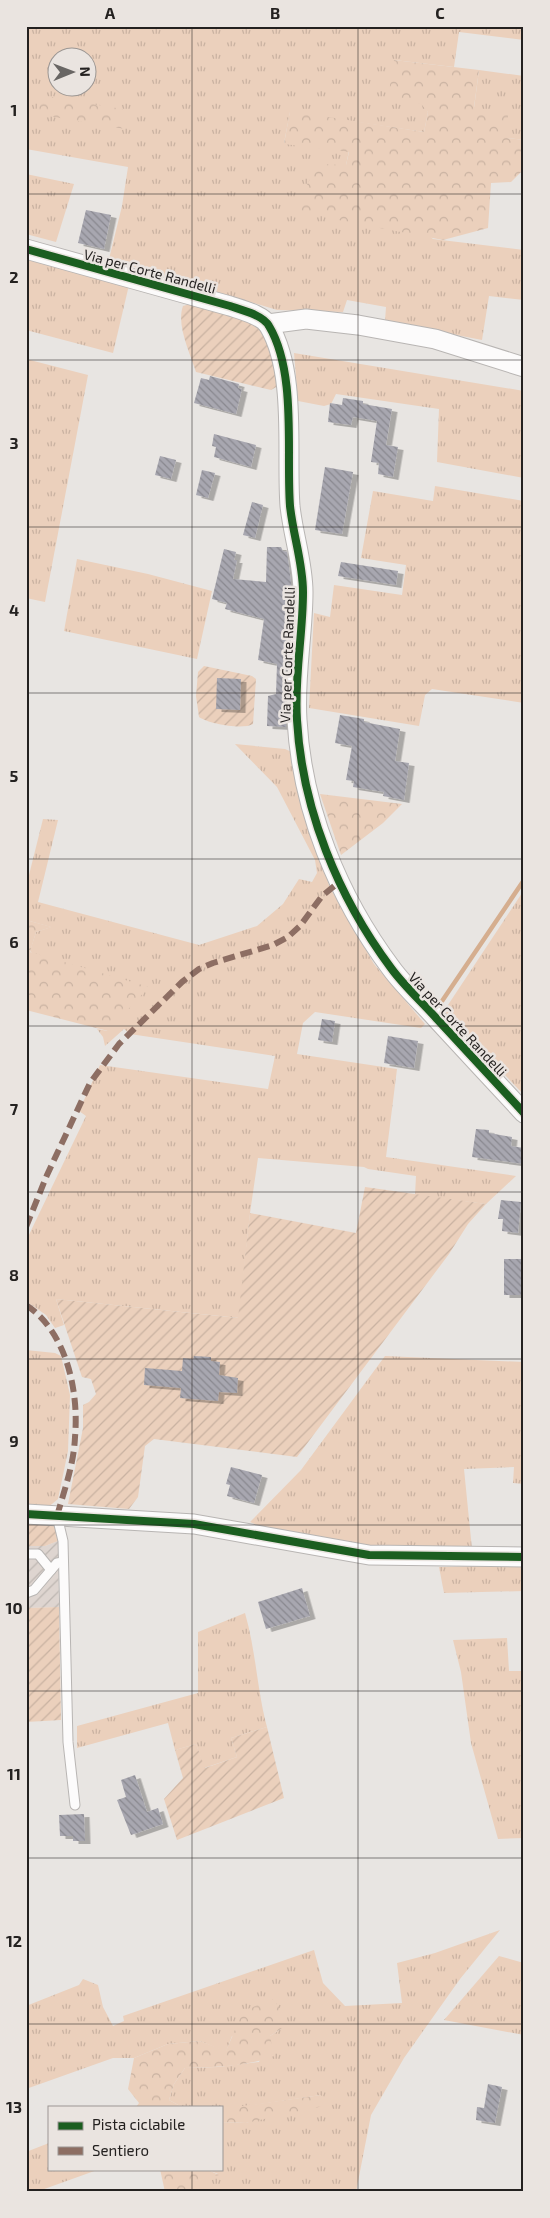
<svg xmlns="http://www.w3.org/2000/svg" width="550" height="2218" viewBox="0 0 550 2218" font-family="'Exo 2',sans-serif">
	<defs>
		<pattern id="industrial-furrows" width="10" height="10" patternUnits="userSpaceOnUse" patternTransform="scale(1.25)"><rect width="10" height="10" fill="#ded5d0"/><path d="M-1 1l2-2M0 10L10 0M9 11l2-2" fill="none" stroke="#beb7b2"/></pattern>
		<pattern id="grass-tufts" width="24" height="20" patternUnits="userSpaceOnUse" patternTransform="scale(1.25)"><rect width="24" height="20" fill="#ebd0bc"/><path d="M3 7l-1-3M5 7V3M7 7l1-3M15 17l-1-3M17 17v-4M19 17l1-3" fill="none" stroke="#c9b2a1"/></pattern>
		<pattern id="forest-crowns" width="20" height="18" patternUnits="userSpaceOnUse" patternTransform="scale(1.25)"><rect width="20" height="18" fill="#ebd0bc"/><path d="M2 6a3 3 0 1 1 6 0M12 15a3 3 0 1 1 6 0" fill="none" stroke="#c9b2a1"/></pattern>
		<pattern id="garden-furrows" width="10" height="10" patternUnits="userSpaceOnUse" patternTransform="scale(1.25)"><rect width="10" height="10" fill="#ebd0bc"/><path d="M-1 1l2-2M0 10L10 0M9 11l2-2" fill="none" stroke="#c9b2a1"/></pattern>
		<pattern id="building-back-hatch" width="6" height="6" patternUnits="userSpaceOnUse" patternTransform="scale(1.25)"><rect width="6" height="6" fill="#a8a7b0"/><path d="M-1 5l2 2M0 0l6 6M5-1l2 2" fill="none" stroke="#89888f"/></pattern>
		<filter id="shadow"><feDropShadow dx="5.5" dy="3" stdDeviation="0" flood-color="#0004"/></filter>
	</defs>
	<rect width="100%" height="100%" fill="#e8e5e2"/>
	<polygon fill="url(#industrial-furrows)" points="58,1541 59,1607 26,1608 26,1546 45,1546"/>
	<g fill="url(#grass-tufts)" fill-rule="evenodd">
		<path d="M26 26H524V40L459 32 454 67 394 60 428 112 424 132 290 112 284 143 349 151 346 165 433 239 524 250V300L489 296 482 340 385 321 386 307 347 300 343 312 277 310 109 259 122 206 128 167 26 149ZM58 58H88V88H58Z"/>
		<polygon points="479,70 524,76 524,140 507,138 474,108"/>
		<polygon points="26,174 74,184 56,242 26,234"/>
		<polygon points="26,254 129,285 113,353 26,330"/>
		<polygon points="294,353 524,391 524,478 437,462 439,409 336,394 331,404 324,406 298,401"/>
		<polygon points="26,359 88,375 45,602 26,598"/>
		<polygon points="435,486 524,501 524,703 432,689 425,695 419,726 309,708 314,613 330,617 334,585 402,595 406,565 361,558 373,491 433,501"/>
		<polygon points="77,559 148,574 212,591 197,659 64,631"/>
		<polygon points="235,744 285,749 292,752 298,789 330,888 374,964 425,1024 421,1028 315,1012 303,1023 297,1054 397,1069 386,1157 516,1176 486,1204 415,1195 416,1176 368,1169 364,1167 258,1158 250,1213 239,1318 56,1299 64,1325 55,1328 46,1315 26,1301 26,1241 86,1116 79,1111 100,1065 268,1089 275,1056 130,1034 124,1029 105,1046 103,1037 97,1029 108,1031 30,951 36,932 51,927 26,920 26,887 43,819 58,820 38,902 199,945 257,926 283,904 299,879 312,882 317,873 315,860 277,787"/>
		<polygon points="524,890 524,1095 444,1011"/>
		<polygon points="26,1350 55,1353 61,1356 70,1395 68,1451 58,1499 46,1509 32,1508 26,1503"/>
		<polygon points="385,1356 524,1362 524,1484 513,1483 514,1467 464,1469 472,1549 365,1548 262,1527 250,1522 301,1470"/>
		<polygon points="524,1565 524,1591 444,1593 439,1567"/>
		<path d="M245 1613C256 1651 257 1690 267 1727L231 1738 237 1757 204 1768 196 1744 175 1750 168 1723 77 1748V1726L198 1693V1632Z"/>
		<polygon points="507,1638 509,1671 524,1671 524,1838 498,1839 471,1743 461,1672 453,1640"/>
		<polygon points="500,1930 460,1979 404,2058 371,2115 356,2192 189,2192 194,2181 218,2174 206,2169 221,2169 221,2122 246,2123 321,2095 228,2109 221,2109 221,2107 182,2107 169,2100 174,2084 185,2068 218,2067 259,2062 270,2036 281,2029 232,2036 226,2052 200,2041 168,2044 134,2058 113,2058 26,2089 26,2006 79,1985 83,1979 98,1985 103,2007 113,2026 124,2021 123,2016 314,1950 323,1983 345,2006 402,2003 397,1963 435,1953"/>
		<polygon points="499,1956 524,1963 524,2035 444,2020"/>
		<polygon points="49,2143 49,2169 100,2169 36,2192 26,2192 26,2152"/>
	</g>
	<g fill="url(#forest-crowns)">
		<polygon points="394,60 479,70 474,107 508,115 507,138 524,140 524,169 511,182 491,183 488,228 443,240 343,221 294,209 318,164 346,165 349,152 284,144 290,111 424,132 428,112 421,104 388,98"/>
		<polygon points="39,95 128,110 125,129 36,114"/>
		<polygon points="320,794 402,804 383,823 341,855"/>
		<polygon points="26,920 52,927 36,932 30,952 149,987 108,1031 26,1010"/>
		<path d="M273 1999 287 2018 281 2029 270 2036 274 2056C246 2067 215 2067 185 2068L174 2084 169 2100 182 2107H136L139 2103 128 2089 134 2058 168 2044 200 2041 226 2051 243 2011Z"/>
		<polygon points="321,2095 328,2105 246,2123 221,2122 221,2109"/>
		<polygon points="160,2169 206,2169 219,2175 195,2181 189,2192 165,2192"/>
	</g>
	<g fill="url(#garden-furrows)">
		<path d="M197 302 261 326 272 346 278 386 271 390 196 372C190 353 176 325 183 306Z"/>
		<path d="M204 666 252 676 256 679 253 724C243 730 209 724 199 717L196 696 198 672Z"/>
		<polygon points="365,1187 486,1204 468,1224 449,1254 297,1457 154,1439 145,1446 138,1497 129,1509 68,1504 83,1428 83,1405 89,1402 96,1394 91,1379 82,1377 56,1299 238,1318 250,1213 356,1233"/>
		<polygon points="26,1516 50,1519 56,1527 58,1541 45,1546 26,1546"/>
		<polygon points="59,1607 61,1720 26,1722 26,1608"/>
		<polygon points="267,1727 284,1798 177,1840 164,1799 183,1778 175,1750 196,1744 205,1768 237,1757 231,1738"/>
	</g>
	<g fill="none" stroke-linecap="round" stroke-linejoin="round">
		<polyline stroke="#d5ae8f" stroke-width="4.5" points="438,1007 524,880"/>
	</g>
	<g fill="url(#building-back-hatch)" filter="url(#shadow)">
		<polygon points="86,210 111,215 104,249 78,243"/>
		<polygon points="210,376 239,384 238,388 242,389 236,414 194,403 201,378 209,380"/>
		<polygon points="343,398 363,401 363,404 392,409 386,445 398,447 393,477 378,474 379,463 371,462 377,421 353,417 351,425 328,422 330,403 342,405"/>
		<polygon points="214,434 256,445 251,467 214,457 216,447 212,446"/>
		<polygon points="160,456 176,460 171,479 155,475"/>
		<polygon points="325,467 353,472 342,534 315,530"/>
		<polygon points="202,470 215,473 208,498 196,495"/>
		<polygon points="252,502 263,505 255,538 243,535"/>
		<polygon points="267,547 281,547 283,551 287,552 291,582 285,687 286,727 267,726 268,696 276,694 277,664 258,660 264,619 225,609 227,603 212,599 224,549 236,552 234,560 237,560 233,579 266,582"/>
		<polygon points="341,562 398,571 396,585 338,576"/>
		<polygon points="217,678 241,679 240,710 216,709"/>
		<polygon points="340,715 364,719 364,722 400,729 395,761 409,763 404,800 383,796 384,792 353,787 354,781 346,780 352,746 335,743"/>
		<polygon points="322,1019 335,1021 332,1042 318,1040"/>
		<polygon points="388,1036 418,1041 414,1068 384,1063"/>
		<polygon points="476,1129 489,1130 489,1133 512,1137 511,1146 524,1148 524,1164 472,1157"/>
		<polygon points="501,1200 521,1202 518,1233 502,1231 503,1219 498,1219"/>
		<rect x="504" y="1259" width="20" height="36"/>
		<polygon points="194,1356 211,1357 211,1361 220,1362 219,1375 238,1378 237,1393 219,1392 218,1401 192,1399 180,1398 181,1388 144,1385 145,1368 182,1371 183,1358 193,1359"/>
		<polygon points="231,1467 262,1475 254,1503 227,1496 230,1485 226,1484"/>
		<polygon points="302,1588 310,1616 266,1629 258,1602"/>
		<polygon points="135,1775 147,1812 158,1808 163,1824 131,1835 117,1800 126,1797 121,1780"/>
		<polygon points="84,1814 85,1841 73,1841 73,1836 60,1836 59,1815"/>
		<polygon points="488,2084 502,2087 495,2123 476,2120 477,2107 484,2108"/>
	</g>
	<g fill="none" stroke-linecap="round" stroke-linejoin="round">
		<g stroke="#b8b5b3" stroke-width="11">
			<g id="service">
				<polyline points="57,1516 63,1541 68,1742 75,1805"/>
				<polyline points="26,1554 38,1554 51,1570"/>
				<polyline points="26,1593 34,1590 57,1563 63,1562"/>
			</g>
		</g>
		<g stroke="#b8b5b3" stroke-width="21">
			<g id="minor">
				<path d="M26 249 230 306C242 310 263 315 269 326 297 373 286 453 290 506 293 535 303 563 303 592 303 635 294 677 297 720 302 809 338 897 391 968 404 986 422 1002 437 1019 466 1050 495 1082 524 1113"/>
				<polyline points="268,324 306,319 358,325 435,339 524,367"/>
				<polyline points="26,1514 194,1524 369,1555 524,1557"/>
			</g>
		</g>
		<use href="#service" stroke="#fcfbfb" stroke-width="9"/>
		<use href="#minor" stroke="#fcfbfb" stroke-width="19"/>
		<g stroke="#8d6e63" stroke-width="6" stroke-dasharray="12 6" stroke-linecap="butt">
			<polyline points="26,1227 47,1175 90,1083 119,1044 182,982 199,969 213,963 273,945 288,937 300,926 322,896 338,883"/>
			<path d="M26 1305C67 1332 79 1392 75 1437 74 1464 64 1491 57 1516"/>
		</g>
		<g stroke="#eae4e0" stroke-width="11">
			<g id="cycleway">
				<path d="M26 249 230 306C242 310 263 315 269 326 297 373 286 453 290 506 293 535 303 563 303 592 303 635 294 677 297 720 302 809 338 897 391 968 404 986 422 1002 437 1019 466 1050 495 1082 524 1113"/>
				<polyline points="26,1514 194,1524 369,1555 524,1557"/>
			</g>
		</g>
		<use href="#cycleway" stroke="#1b5e20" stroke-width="8"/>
	</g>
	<path fill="none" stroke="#242120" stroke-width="1" stroke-opacity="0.55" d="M192 26V2107M358 26V2192M26 194H524M26 360H524M26 527H524M26 693H524M26 859H524M26 1026H524M26 1192H524M26 1359H524M26 1525H524M26 1691H524M26 1858H524M26 2024H524M192 2169V2192"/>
	<g text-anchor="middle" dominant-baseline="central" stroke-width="5" stroke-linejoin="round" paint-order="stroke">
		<g font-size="14" fill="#242120" stroke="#eae4e0">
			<text transform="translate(150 271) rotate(15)">Via per Corte Randelli</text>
			<text transform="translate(287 655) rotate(-88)">Via per Corte Randelli</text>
			<text transform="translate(458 1024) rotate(47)">Via per Corte Randelli</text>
		</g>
	</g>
	<rect width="550" height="2218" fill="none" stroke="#eae4e0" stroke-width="55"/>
	<rect x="48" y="2106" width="175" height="65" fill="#eae4e0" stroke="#9b9693"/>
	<rect x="58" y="2122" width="25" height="8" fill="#1b5e20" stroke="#9b9693"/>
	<text x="92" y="2130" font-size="15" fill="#242120">Pista ciclabile</text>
	<rect x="58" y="2147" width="25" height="8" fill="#8d6e63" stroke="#9b9693"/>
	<text x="92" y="2156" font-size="15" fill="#242120">Sentiero</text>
	<g transform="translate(72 72) rotate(89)"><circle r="24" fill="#eae4e0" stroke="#9b9693"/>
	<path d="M0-4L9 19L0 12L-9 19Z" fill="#696664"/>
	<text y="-8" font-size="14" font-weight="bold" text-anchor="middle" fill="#242120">N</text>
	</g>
	<rect x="28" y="28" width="494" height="2162" fill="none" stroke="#242120" stroke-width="2"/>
	<g font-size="16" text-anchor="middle" font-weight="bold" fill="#242120">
		<text x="110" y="19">A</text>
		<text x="275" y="19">B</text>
		<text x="440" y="19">C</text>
		<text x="14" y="116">1</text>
		<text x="14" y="283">2</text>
		<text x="14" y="449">3</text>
		<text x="14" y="616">4</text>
		<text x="14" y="782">5</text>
		<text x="14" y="948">6</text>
		<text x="14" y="1115">7</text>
		<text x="14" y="1281">8</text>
		<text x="14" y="1447">9</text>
		<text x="14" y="1614">10</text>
		<text x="14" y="1780">11</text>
		<text x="14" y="1947">12</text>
		<text x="14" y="2113">13</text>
	</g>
</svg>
